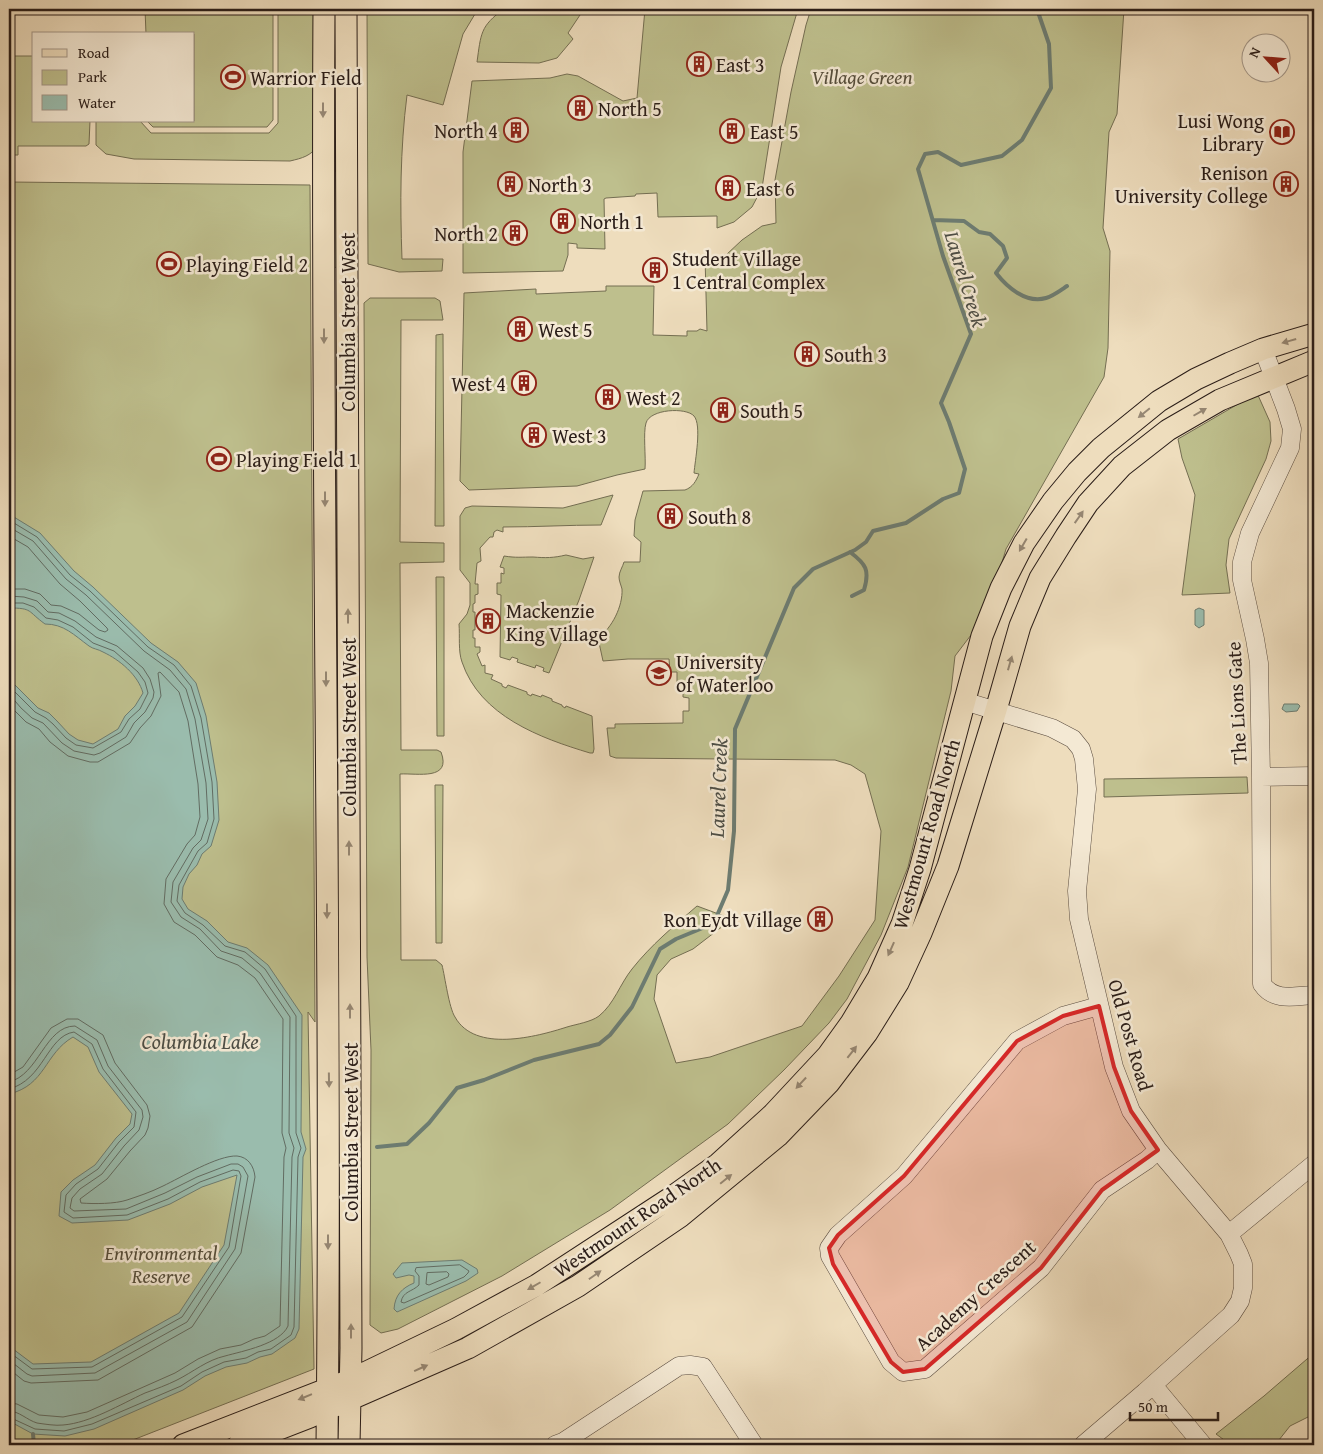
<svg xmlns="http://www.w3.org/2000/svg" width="1323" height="1454" font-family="'Gentium Book Plus',serif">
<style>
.green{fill:#bebf8d;stroke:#746e52}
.water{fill:#9abcad;stroke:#6d7c71}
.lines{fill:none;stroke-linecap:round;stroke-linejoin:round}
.shore{stroke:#626c62;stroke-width:1}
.stream{stroke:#6d7c71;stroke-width:4}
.minor-casing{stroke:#5b4d41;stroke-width:19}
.major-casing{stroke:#2a1d18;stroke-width:23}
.minor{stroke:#f4e9d4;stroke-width:18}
.major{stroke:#eeddbd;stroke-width:21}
.oneway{fill:#968773}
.marked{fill:#d62828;fill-opacity:0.2;stroke:#d62828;stroke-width:4;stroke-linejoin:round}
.labels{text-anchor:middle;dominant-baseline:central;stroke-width:5;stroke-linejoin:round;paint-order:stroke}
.poi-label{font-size:20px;fill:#2a1d18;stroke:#f4e9d4;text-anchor:start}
.park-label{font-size:20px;font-style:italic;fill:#564e3b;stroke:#f4e9d4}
.street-label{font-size:20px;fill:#2a1d18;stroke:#f4e9d4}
.water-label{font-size:21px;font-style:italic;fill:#4c4d45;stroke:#f4e9d4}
</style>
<rect width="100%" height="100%" fill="#eeddbd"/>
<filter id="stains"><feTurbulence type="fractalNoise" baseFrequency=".004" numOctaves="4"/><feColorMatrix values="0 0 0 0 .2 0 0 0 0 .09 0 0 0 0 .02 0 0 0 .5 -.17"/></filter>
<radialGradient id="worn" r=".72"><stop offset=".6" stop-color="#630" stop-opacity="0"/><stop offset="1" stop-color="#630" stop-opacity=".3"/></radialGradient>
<path class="green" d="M145,9H273V120L267,127H153L147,121H194V34H146Z
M278,9H317L318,146C310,156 303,158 290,161L134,159L106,154L96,145V121H140L151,133H269L278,123Z
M332,9H339L338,268L334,267Z
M367,9H478L463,34L443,105L407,95C400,150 400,204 402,259H443L442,271L399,272L368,264Z
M504,9H584L568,33L573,39L557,58L539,63L477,62C481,34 480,26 504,9Z
M645,9H798L781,67L762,188L752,207L734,222L717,228V216L658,217L657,193L636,194L635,196L606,198L604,199L605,249L577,248V244L568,243V255L563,271L463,273V152L472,81L550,78L567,74L578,76L623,101L637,98Z
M811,9H1124L1117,114L1109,132L1103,228L1110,251L1108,348L1104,377L1006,549L997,579L971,635L955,656L951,691L908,867L881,935L847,999L829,1023L784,1070L728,1124L610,1210L502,1276L398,1329L381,1333L370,1325L371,1050L367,957L364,303L370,298H435L440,301L443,320H401L400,542L444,543V562L400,563L401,750H437L441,752C452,781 417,773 400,774L401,960H436L442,965C445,977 449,1008 455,1017C475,1053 536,1037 567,1027C577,1024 591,1022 599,1016C614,1004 620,984 632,969C651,945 674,926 697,906L732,919L693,949L671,959L657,975L654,999L676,1063L710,1057L802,1026L839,976L875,920L881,831L865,774L851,765L835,760L616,758L610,756L607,728H615V724L683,723V711H689V698L683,697V685H677V672H670L669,659H628L603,661L598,638C612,628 623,606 622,589C621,585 619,581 619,577C619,572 623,566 624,562H640L641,542L634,536L635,520L643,491L685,490C693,487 696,481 699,474L694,473C695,461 702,425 694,416C686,407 650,409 646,423C643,433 646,457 645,469L617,475L577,486L469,490L460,481L464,293L536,289V294L606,291V286H654L653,335L687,336V331H697L700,329L707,331L705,257L726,255L742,240L762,226L776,223L775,180L791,92L806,25Z
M9,56H34V121H90L89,144L86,146H18V155H9Z
M9,182L310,185L315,1022L308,1012L314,1369L120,1445H9Z
M443,334L444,526H435L436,335Z
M1257,393L1270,422L1271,441L1266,459L1229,539L1226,565L1230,593L1182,595L1195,495L1182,458L1178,439Z
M613,495L601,525C568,525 536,527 503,527V532L497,530L494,532L493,537H490L480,548L481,561L477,563L475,584H478V594L475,595V603L473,604V612H475V630H473V638H475V647H480V652L477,654L482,666L485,665V673L493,675L491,679L502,684V686L506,688L508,685L527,692V694L531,696L532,694L541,697L542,695L552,699V701L562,705V706L565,708L566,706L592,716L594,749L593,753H590C540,738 480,716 462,662C458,651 460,636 459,624L467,614L470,605V583L460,570V516L465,508L472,506L563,508Z
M566,555L583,559L594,557L579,600L549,673L543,671L544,668L536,665L535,668L517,662L518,659L512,657L510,660L500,657L501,595L497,594V583H501V573L504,574V568L500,567L504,556C516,558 522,557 533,557C546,558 553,558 566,555Z
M436,577H444V736H437Z
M1247,777L1248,793L1104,797V779Z
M435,785H443L442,943H436Z
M1314,1353V1414L1290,1426L1275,1445H1231L1216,1434L1264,1396Z"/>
<path class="water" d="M9,514L40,533L74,571L93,587L151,643L178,662L196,683L206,716L217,782L219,820L211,846L202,854L197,865L189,874L183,887L182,899L188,909L207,921L228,942L247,948L268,965L302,1015L301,1132L306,1149L303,1157L299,1329L295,1338L272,1354L260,1357L247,1363L226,1367L205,1376L183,1390L94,1429L65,1436L33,1434L9,1421V1346L33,1364L91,1362L179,1313L224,1245L237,1175L202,1187L170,1204L128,1220L72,1223L59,1216L61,1192L73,1180L95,1165L116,1138L130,1124L132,1114L99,1072L88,1047L73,1037C44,1054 46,1085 9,1094V679L38,708L49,713L57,721L69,734L78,740L93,744L118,729L125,716L135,706L143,693C138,675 120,660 103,652C98,649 93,649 89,646C74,635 64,624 45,624C27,611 33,608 9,608Z
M1199,608L1204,610V625L1199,628L1195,625V610Z
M1284,704H1298L1300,706L1297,711L1286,712L1282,709Z
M462,1260L477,1269L478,1273L466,1281L397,1312L394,1309C395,1295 402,1288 414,1283V1276L409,1275L396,1278L393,1274L402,1263Z"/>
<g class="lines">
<path class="shore" d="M9,520L37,537L70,575L90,591L148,647L174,665L191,686L201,718L212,782L214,819L207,843L198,851L179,885L177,901L185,913L203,925L225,946L245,952L265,969L296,1016V1133L301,1148L298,1157L294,1327L291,1335L271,1349L258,1352L246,1358L224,1362L202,1372L181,1386L92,1424L64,1431L35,1429L9,1417
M9,527L33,541L66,579L86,595L144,651L170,670L186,689L195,719L206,783L208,819L201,840L193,848L173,882L171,902L181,917L200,929L221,951L242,958L260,973L290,1017L289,1133L294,1148L292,1157L288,1326C280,1344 243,1351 225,1356C207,1360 193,1372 177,1380C167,1385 156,1389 145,1393C121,1404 90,1423 63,1425C56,1426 44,1424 37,1423C27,1420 19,1411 9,1411
M9,536L28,547L60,584L80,601L107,628L108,630L105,632L99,630L79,614L61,606L51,605L40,594L25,589H9
M9,596L24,597L37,601L48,612L59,613L75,621L96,637L117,646L143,668L150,679L154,692L153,698L145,712L134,723L126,737L100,753L94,755L74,751L62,743L43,723L32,718L21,708L9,694
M9,603H23L34,607L46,618L58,620L73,627L93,643L114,651L138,672L145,682L148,693L140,709L129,719L121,732L93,748L76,745L66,738L53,724L46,718L35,712L9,686
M9,705L26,722L39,729L50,742L68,756L90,762H98L130,743L140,728L151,716L161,696L158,673L160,672L179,692L188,721L198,784L200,817L195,835L187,844L166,879L164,904L174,922L195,935L217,957L238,965L255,978L283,1019L282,1133L286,1148L284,1157L280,1326L265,1336L254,1339L241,1345L220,1349L198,1359L175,1373L87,1412L63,1417L39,1415L17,1404L9,1403
M9,1075L23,1067L51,1028L67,1019H78L103,1035L115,1063L147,1105L150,1116L148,1128L145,1135L130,1151L107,1179L80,1199L81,1203C94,1204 115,1204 127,1200C139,1196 151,1192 163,1186C180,1178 218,1155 237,1156C248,1157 254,1166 255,1177L241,1253L192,1327L98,1380L31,1383L24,1381L9,1369
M9,1082C39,1075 45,1026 75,1026L97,1040L108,1066L142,1110L143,1117L139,1130L124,1146L102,1174L80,1189L72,1198L70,1208L74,1211L126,1209L165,1193L197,1177L231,1164H238L243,1167L248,1176L235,1249L187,1322L95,1373L32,1376L27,1374L9,1360
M9,1089C44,1080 47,1036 74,1032L92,1044L103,1069L136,1112L134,1127L119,1142L98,1169L76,1184L66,1195L64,1212L73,1218L127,1215L168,1199L200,1182L233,1170L239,1171L241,1176L229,1247L182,1317L92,1367L32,1369L9,1352
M460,1265L469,1271L468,1273L464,1277L404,1303L401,1302C403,1291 412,1292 419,1285V1276L415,1271L416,1268Z
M447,1272L449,1274L448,1277L429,1285L426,1284L427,1273Z"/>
<path class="stream" d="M933,220L964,221L979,232L990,234L1003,246L1007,258L996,273C1007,287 1026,304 1046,298C1053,296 1061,290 1067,286
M850,552C866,564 870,570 864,590L852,596
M377,1147L407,1144L429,1123L457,1088L484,1080L534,1060L599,1044L610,1035L632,1007L660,949L676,939L705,927L716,918L728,890L734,831L735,729L794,588L813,569L855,550L866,542L873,531L906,523L943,499L959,493L965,469L949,422L941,403L971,334L943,256L918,169L925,154L938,152L961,165L1002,156L1022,140L1051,88L1049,44L1037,9
M33,1434L34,1445"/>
<defs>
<path id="minor" d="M1263,349L1286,409L1292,429L1290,448L1250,533L1242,562V580L1255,639L1259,663L1261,777L1262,984C1274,1002 1295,996 1314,995
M964,701L1052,728L1073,739L1081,749L1084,759L1087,789L1077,891L1079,919L1114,1067L1131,1111L1158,1150L1229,1234L1239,1254L1243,1264V1288L1240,1301L1231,1315L1145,1392L1083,1445
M1261,777L1314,776
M1099,1006L1063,1016L1017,1041L904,1176L838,1235L829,1248L830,1256L891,1362L903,1372L925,1369L1041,1268L1102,1190L1147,1160L1158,1150
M1229,1234L1314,1164
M1153,1385L1203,1445
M555,1445L563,1442L679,1366L690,1365L703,1367L754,1445"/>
<path id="major" d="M324,9C321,488 332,966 327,1445
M346,9L351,1348L349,1445
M183,1445L350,1380L456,1329L537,1285L669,1199L718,1164L773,1114L828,1055L851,1023L878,978L902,924L920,869L982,636L1001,588L1024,543L1053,501L1077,472L1101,448L1159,401L1196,379L1230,363L1263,349L1314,334
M238,1445L310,1417L468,1348L578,1286L681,1216L778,1136L829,1083L867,1033L898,983L921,933L948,866L996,710L1020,626L1040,578L1066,536L1088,503L1122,466L1168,430L1220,400L1314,361"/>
</defs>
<use href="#minor" class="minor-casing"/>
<use href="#major" class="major-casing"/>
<use href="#minor" class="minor"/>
<use href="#major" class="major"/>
</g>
<defs><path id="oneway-solid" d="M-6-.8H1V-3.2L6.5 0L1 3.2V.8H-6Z" transform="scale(1.25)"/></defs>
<g class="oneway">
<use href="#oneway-solid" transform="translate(323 110) rotate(90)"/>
<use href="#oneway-solid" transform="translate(324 336) rotate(90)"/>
<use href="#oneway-solid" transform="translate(1289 341) rotate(164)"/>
<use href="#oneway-solid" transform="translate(1200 412) rotate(-30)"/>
<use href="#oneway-solid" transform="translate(1144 413) rotate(141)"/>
<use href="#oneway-solid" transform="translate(325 499) rotate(90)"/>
<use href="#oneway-solid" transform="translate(1079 517) rotate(-55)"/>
<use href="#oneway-solid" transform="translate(1023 545) rotate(120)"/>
<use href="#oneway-solid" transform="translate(348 616) rotate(-90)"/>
<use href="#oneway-solid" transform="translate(1010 663) rotate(-74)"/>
<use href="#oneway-solid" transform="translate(326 679) rotate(90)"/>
<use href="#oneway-solid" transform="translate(349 848) rotate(-90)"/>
<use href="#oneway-solid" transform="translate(327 911) rotate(90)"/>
<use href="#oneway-solid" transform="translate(891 949) rotate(114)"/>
<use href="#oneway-solid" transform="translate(350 1011) rotate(-90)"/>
<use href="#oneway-solid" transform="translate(852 1052) rotate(-52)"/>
<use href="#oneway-solid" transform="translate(329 1080) rotate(89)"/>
<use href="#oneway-solid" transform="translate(801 1083) rotate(133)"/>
<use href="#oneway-solid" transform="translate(726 1179) rotate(-39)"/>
<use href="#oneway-solid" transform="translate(328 1242) rotate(90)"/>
<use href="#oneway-solid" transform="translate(595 1275) rotate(-35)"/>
<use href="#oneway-solid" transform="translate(534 1286) rotate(150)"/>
<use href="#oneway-solid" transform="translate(351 1331) rotate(-90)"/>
<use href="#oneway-solid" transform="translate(421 1368) rotate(-24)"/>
<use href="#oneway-solid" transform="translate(305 1397) rotate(158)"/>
</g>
<path class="marked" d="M1099,1006L1114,1067L1131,1111L1158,1150L1102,1190L1041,1268L925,1369L903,1372L891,1362L833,1264L829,1248L838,1235L904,1176L1017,1041L1063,1016Z"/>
<defs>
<symbol id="building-ring" viewBox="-11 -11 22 22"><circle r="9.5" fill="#f4e9d4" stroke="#8f2418" stroke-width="1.5"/><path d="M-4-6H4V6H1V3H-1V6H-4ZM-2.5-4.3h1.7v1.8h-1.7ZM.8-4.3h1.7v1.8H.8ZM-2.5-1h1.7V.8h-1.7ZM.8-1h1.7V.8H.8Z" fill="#8f2418"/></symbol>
<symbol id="stadium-ring" viewBox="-11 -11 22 22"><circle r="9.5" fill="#f4e9d4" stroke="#8f2418" stroke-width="1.5"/><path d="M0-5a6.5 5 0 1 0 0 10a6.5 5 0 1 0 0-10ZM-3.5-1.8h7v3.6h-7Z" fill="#8f2418"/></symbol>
<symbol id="library-ring" viewBox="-11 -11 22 22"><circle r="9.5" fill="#f4e9d4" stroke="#8f2418" stroke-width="1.5"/><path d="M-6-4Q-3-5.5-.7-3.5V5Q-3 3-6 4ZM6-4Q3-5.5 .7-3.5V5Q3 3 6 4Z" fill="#8f2418"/></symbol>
<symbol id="university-ring" viewBox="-11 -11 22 22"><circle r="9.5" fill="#f4e9d4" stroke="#8f2418" stroke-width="1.5"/><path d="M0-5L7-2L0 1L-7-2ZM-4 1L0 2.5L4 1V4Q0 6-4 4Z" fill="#8f2418"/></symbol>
</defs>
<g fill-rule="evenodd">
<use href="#building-ring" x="685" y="50" width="28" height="28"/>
<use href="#stadium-ring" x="219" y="63" width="28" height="28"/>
<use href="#building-ring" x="566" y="94" width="28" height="28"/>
<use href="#building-ring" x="502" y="116" width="28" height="28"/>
<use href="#building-ring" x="718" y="117" width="28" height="28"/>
<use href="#library-ring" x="1268" y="118" width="28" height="28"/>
<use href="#building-ring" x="496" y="170" width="28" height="28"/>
<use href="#building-ring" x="1272" y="170" width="28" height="28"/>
<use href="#building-ring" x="714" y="174" width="28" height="28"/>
<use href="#building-ring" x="549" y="207" width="28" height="28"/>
<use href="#building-ring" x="501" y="219" width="28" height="28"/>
<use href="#stadium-ring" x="155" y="250" width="28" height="28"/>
<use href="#building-ring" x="641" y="256" width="28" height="28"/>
<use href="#building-ring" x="506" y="315" width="28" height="28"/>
<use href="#building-ring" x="793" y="340" width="28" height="28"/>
<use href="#building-ring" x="510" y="369" width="28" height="28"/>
<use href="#building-ring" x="594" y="383" width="28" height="28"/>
<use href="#building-ring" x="709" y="396" width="28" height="28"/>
<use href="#building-ring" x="520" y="421" width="28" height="28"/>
<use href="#stadium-ring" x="205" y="445" width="28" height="28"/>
<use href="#building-ring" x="656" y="502" width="28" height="28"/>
<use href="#building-ring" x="474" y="607" width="28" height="28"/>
<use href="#university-ring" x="645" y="659" width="28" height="28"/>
<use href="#building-ring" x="806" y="905" width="28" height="28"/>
</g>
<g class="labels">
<g class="poi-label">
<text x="716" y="64">East 3</text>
<text x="250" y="77">Warrior Field</text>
<text x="598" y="108">North 5</text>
<text x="1264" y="120" text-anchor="end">Lusi Wong<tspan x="1264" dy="23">Library</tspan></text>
<text x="498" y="130" text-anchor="end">North 4</text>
<text x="750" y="131">East 5</text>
<text x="1268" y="172" text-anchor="end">Renison<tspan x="1268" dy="23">University College</tspan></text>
<text x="528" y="184">North 3</text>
<text x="746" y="188">East 6</text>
<text x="580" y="221">North 1</text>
<text x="498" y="233" text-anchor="end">North 2</text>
<text x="672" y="258">Student Village<tspan x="672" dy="23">1 Central Complex</tspan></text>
<text x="186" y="264">Playing Field 2</text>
<text x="538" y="329">West 5</text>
<text x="824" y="354">South 3</text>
<text x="506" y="383" text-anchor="end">West 4</text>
<text x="626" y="397">West 2</text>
<text x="740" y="410">South 5</text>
<text x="552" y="435">West 3</text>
<text x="236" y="459">Playing Field 1</text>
<text x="688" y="516">South 8</text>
<text x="506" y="610">Mackenzie<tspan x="506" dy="23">King Village</tspan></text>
<text x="676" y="661">University<tspan x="676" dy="23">of Waterloo</tspan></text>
<text x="802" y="919" text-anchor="end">Ron Eydt Village</text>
</g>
<g class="park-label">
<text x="862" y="76">Village Green</text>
<text x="161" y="1252">Environmental<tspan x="161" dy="23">Reserve</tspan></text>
</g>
<g class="street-label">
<text transform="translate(347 322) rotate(-90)">Columbia Street West</text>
<text transform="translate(1236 703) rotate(-93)">The Lions Gate</text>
<text transform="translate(348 727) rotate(-90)">Columbia Street West</text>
<text transform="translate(926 834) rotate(-74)">Westmount Road North</text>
<text transform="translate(1131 1035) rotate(74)">Old Post Road</text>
<text transform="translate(350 1132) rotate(-90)">Columbia Street West</text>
<text transform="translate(637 1217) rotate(-34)">Westmount Road North</text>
<text transform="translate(975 1295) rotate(-42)">Academy Crescent</text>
</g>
<g class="water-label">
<text transform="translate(966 279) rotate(73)">Laurel Creek</text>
<text transform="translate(718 788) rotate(-88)">Laurel Creek</text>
<text x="200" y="1041">Columbia Lake</text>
</g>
</g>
<rect width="1323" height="1454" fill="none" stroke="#eeddbd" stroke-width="30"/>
<rect x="10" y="10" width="1303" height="1434" fill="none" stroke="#2a1d18" stroke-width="2.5"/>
<rect x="15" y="15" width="1293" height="1424" fill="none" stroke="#2a1d18"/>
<rect x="32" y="32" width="162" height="90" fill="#f4e9d4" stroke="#a39789"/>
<rect x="42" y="49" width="25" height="8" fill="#eeddbd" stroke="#a39789"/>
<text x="78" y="58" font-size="15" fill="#2a1d18">Road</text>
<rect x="42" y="70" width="25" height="15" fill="#bebf8d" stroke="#a39789"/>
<text x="78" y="82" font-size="15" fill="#2a1d18">Park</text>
<rect x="42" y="95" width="25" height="15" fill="#9abcad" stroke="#a39789"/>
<text x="78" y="108" font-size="15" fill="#2a1d18">Water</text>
<g transform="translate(1266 58) rotate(296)"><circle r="24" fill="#f4e9d4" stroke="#a39789"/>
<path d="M0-4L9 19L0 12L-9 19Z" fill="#8f2418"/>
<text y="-8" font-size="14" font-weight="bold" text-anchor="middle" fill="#2a1d18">N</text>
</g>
<path d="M1130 1412v8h88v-8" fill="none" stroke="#2a1d18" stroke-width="2.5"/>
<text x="1138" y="1412" font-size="15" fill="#2a1d18" stroke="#f4e9d4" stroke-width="4" paint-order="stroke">50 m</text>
<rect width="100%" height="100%" filter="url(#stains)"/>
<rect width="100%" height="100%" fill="url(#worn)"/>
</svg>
